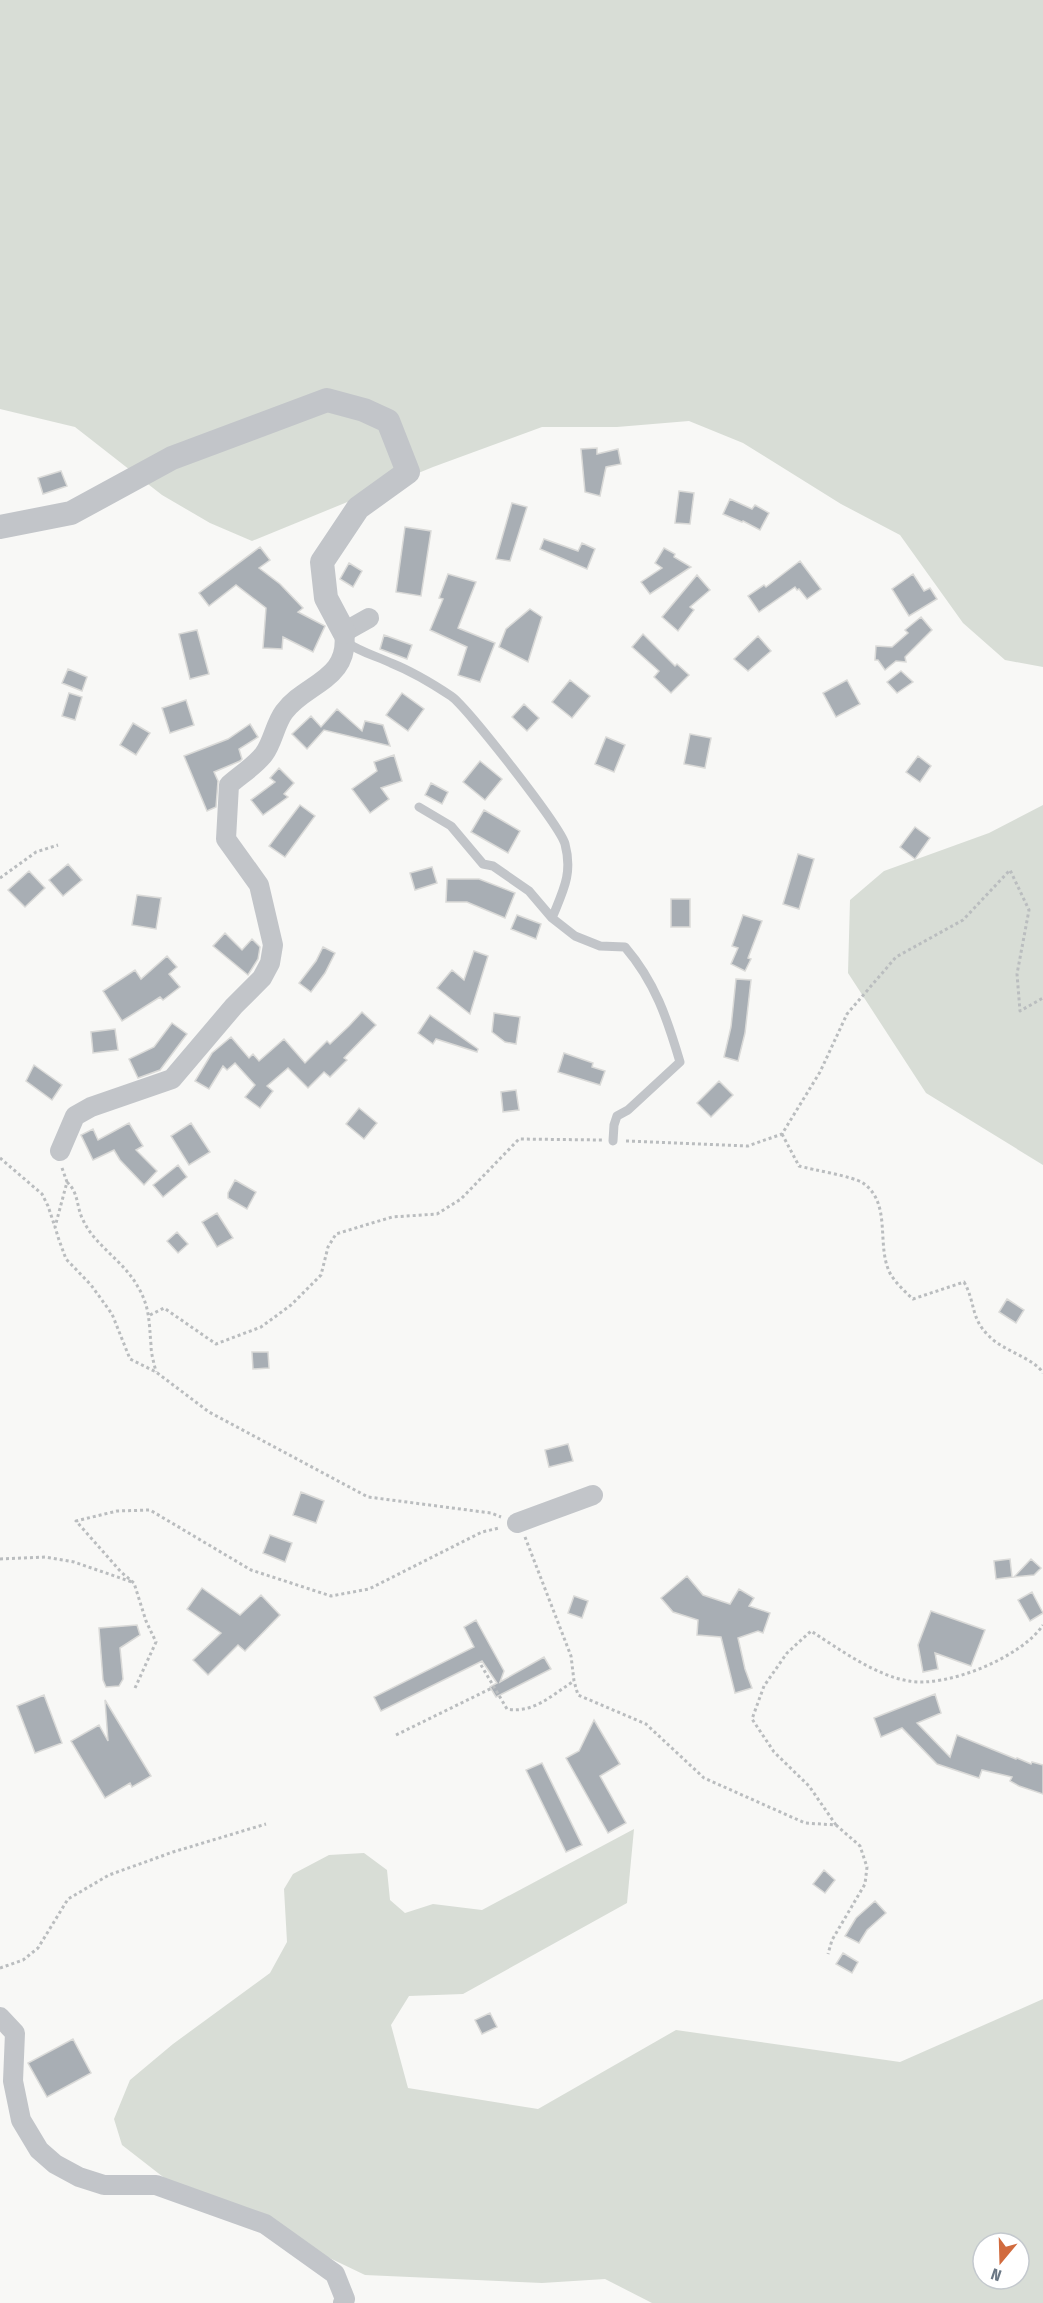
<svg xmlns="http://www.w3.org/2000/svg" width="1043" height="2303" font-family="'Fira Sans Condensed',sans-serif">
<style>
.green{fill:#d8ddd6;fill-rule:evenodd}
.building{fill:#a8aeb4;stroke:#dadad8;stroke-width:1.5}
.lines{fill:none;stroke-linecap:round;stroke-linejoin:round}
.path{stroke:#babdbf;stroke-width:3;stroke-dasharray:3 3;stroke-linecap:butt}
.service{stroke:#c2c5c9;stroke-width:9}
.minor{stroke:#c2c5c9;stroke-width:20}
.tertiary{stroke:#c2c5c9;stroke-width:24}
</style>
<rect width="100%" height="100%" fill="#f8f8f6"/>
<path class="green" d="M0,0H1043V667L1005,660L963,623L900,535L841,504L743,443L689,421L617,427H542L433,467L252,541L210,523L162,495L75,427L0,409Z
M1043,805V1165L926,1093L848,973L850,900L884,871L989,833Z
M634,1829L627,1903L463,1994L409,1996L391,2025L408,2088L538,2109L676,2030L900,2062L1043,1999V2303H652L605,2279L542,2283L365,2275L167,2180L122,2145L114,2119L130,2080L173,2044L270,1973L287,1942L284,1889L293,1874L329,1855L364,1853L387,1870L390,1900L405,1913L433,1904L482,1910ZM983,2243H1019V2279H983Z"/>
<path class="building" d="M597,448V454L618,449L621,464L606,467L600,496L585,492L581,449Z
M61,471L67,486L43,494L38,478Z
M679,491L694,493L690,524L675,523Z
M730,499L752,509L755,505L769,513L760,530L743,521L742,522L723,514Z
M512,503L527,507L510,561L496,559Z
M405,527L431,531L421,596L396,592Z
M544,539L578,551L582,543L595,549L587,569L540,549Z
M260,547L270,560L259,568L280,584L303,608L298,612L325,626L313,652L283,637L282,649L263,648L266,608L236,585L209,606L199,593Z
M664,548L675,554L674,557L691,567L650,594L641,582L662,568L655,563Z
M800,561L821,589L807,599L799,589L797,590L795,587L759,612L748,596L764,585L766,587Z
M349,563L362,571L353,587L340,579Z
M448,574L476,582L458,628L495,643L480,682L458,675L467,647L430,630L443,599L439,598Z
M913,574L924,591L930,588L937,599L909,616L892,589Z
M697,575L710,590L690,607L694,610L678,631L662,617Z
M530,609L542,617L528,662L499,647L506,629Z
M921,617L932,630L905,657L906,662L896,661L885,670L878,660H875L876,646L892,647L908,633L905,630Z
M197,630L209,674L190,679L179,634Z
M643,634L675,666L677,664L689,675L671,693L654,677L659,671L632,647Z
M384,635L412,645L407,659L380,649Z
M758,636L771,651L748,671L734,659Z
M68,669L87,677L82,691L62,683Z
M901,671L913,682L897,693L887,682Z
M570,680L590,696L572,718L552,702Z
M847,680L860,704L836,717L823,693Z
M69,693L82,697L75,720L62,716Z
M402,693L424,709L408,731L386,715Z
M186,700L194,725L170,733L162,708Z
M524,704L539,718L527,731L512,717Z
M337,709L362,731L365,721L383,725L390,746L324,730L307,749L292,734L311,716L321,727Z
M133,723L150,733L136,755L120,745Z
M250,724L258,737L239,749L242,759L240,761L214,772L218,781L216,807L207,811L184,756L228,739Z
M690,734L711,738L705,768L684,764Z
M606,737L625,745L614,772L595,764Z
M394,755L402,781L381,788L389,799L370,813L352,789L377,771L374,762Z
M918,756L931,766L920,782L906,772Z
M480,761L502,779L485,800L463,782Z
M279,768L294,783L284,794L288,797L263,815L251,800L275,782L270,778Z
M431,783L448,792L442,804L425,795Z
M300,805L315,816L285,857L269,846Z
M484,810L520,831L508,853L471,832Z
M915,827L930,838L915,859L900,847Z
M798,854L814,859L799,909L783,904Z
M68,864L82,880L63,896L49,880Z
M432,867L437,883L415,890L410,873Z
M29,871L45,888L25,907L8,890Z
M447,879H479L515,893L505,918L467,902H446Z
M137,895L161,898L156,929L132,925Z
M671,899H690V927H671Z
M517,915L541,924L536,939L511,929Z
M743,915L762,921L748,958L751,959L745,971L731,964L738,948L732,946Z
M225,933L242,950L252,939L260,947L258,959L248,975L213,946Z
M323,947L335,953L325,973L311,992L299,983L316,961Z
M474,951L488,956L470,1014L437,988L452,970L464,980Z
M167,956L177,967L169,974L180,987L163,1000L160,997L122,1021L103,991L135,970L141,979Z
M736,979L751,980L745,1033L738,1061L724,1057L731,1027Z
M362,1012L376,1025L344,1058L347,1060L330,1077L324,1072L308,1088L288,1068L267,1086L273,1091L260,1108L245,1097L255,1085L235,1063L227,1070L223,1066L209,1089L195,1081L212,1053L231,1037L249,1058L253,1054L259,1061L284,1039L305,1063L327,1041L330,1044L349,1026Z
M494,1013L520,1017L516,1044L505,1042L492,1032Z
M430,1015L478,1049L477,1052L436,1039L433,1044L418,1033Z
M172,1023L187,1034L160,1070L138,1078L129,1059L154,1047Z
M115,1029L118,1050L93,1053L91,1032Z
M564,1053L593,1063L592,1067L605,1071L600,1085L558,1072Z
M34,1065L62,1085L52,1100L26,1081Z
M719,1081L733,1095L711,1117L697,1103Z
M516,1090L519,1110L503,1112L501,1092Z
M359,1108L377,1123L364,1139L346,1124Z
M129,1123L143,1146L136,1150L157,1171L144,1185L120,1160L114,1150L93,1160L81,1135L93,1129L98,1140Z
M191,1123L210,1152L189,1165L171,1136Z
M178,1165L187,1177L163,1197L153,1185Z
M235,1180L256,1192L247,1209L228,1198V1193Z
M217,1213L233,1238L217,1247L202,1222Z
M177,1232L188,1244L178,1253L167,1241Z
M1007,1299L1024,1310L1016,1323L999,1312Z
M252,1352H268L269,1368L253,1369Z
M568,1444L573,1461L549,1467L545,1450Z
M301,1492L324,1501L316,1523L293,1515Z
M270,1535L292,1543L285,1562L263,1553Z
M1010,1559L1012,1577L996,1579L994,1561Z
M1031,1559L1041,1568L1034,1575L1014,1577Z
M687,1576L703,1595L730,1604L739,1589L754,1598L749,1606L770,1613L763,1633L758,1631L738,1638L745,1669L752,1688L735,1693L721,1637L697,1635L698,1620L673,1612L661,1598Z
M202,1588L240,1615L261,1595L280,1615L245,1651L238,1645L208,1675L193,1660L221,1633L187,1609Z
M1032,1592L1043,1613L1030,1621L1018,1600Z
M574,1596L588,1601L582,1618L568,1613Z
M931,1611L985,1630L971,1666L935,1653L938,1669L923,1672L918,1645Z
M476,1620L504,1671L500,1682L544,1657L551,1669L496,1697L490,1687L497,1683L482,1661L381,1711L374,1697L474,1647L464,1627Z
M137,1625L140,1635L120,1648L123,1679L119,1686L106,1687L103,1680L99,1628Z
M935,1694L941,1713L917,1723L950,1757L957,1735L1016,1759L1017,1758L1031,1764L1032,1762L1043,1765V1794L1019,1786L1010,1781L1012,1777L982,1770L979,1778L937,1764L902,1728L881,1737L874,1718Z
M44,1695L62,1743L35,1753L17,1706Z
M105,1700L151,1776L132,1787L130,1783L105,1798L71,1741L99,1725L108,1741Z
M594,1720L620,1764L600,1776L626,1823L608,1833L566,1758L579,1751Z
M542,1763L582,1845L566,1852L526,1770Z
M824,1870L835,1880L825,1893L813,1884Z
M875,1901L886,1913L867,1930L859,1943L845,1936L856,1918Z
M843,1953L858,1962L852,1973L836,1964Z
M490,2013L497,2027L482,2034L475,2020Z
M73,2039L91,2073L47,2097L28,2063Z"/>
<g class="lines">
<path class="path" d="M0,878L36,852L58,845
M782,1134L799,1166C813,1170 852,1176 863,1183C893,1204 875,1247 891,1275C897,1284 905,1292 913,1299L964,1282C976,1303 970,1318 989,1336C1003,1351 1034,1358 1043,1373
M626,1141L748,1146L782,1134L820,1072L847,1014L896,957L963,920L1010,870L1029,910L1017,974L1020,1011L1043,998
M0,1158L42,1194L48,1206L55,1227
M62,1168L67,1182L55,1227L59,1240L66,1259L91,1285L112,1314L130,1359L156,1372L209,1412L368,1497L491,1513L501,1517
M67,1182C79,1193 76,1206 83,1220C95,1246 124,1261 138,1287C150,1307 149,1323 151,1345C151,1354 154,1363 156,1372
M150,1315L164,1308L216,1344L261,1327L291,1305L321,1275L328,1247L336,1234L392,1217L437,1214L461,1199L519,1139L602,1140
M525,1537L571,1656L574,1681L578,1695L646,1724L704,1778L805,1823L836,1825L860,1846L867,1867L865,1884L832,1940L828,1954
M0,1559L45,1557L74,1562L132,1582
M481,1665L507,1709C533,1714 552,1695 574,1681
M135,1688L156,1642L146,1621L134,1583L121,1572L76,1521L117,1511L150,1510L251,1570L331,1596L369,1589L482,1532L499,1528
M396,1735L494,1687
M836,1825L809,1786L774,1752L752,1719L764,1686L787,1653L811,1631C839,1649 876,1676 909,1681C947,1688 1022,1657 1043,1625
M0,1968L23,1960L38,1948L68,1899L109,1875L173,1852L266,1824"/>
<path class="service" d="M346,642C360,652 376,656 391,663C411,671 433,684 451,696C467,707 560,826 565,844C573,874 563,891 552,918
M419,807L451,826L483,864L493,866L529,891L552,918L575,936L600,946L625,947C655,982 667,1018 680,1062L628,1110L617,1116L614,1125L613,1141"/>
<path class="minor" d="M60,1151L75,1116L91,1107L172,1079L234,1006L262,978L270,963L273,945L259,885L226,839L229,785C240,775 255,766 264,754C273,742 275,724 284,712C305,683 351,680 344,632L369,618
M517,1523L593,1495
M0,2017L15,2033L13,2081L21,2120L39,2150L55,2164L79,2177L104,2185H156L265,2224L335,2274L345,2299L343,2303"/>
<path class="tertiary" d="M0,527L71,513L172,458L327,400L364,410L388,421L408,472L358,508L322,562L326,598L344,632"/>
</g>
<g transform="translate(1001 2261) rotate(199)"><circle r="28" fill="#ffffff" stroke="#c4c9ce" stroke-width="1.5"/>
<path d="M0-4.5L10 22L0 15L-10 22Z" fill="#d16b3e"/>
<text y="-9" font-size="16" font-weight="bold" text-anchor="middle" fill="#6b7784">N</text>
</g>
</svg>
